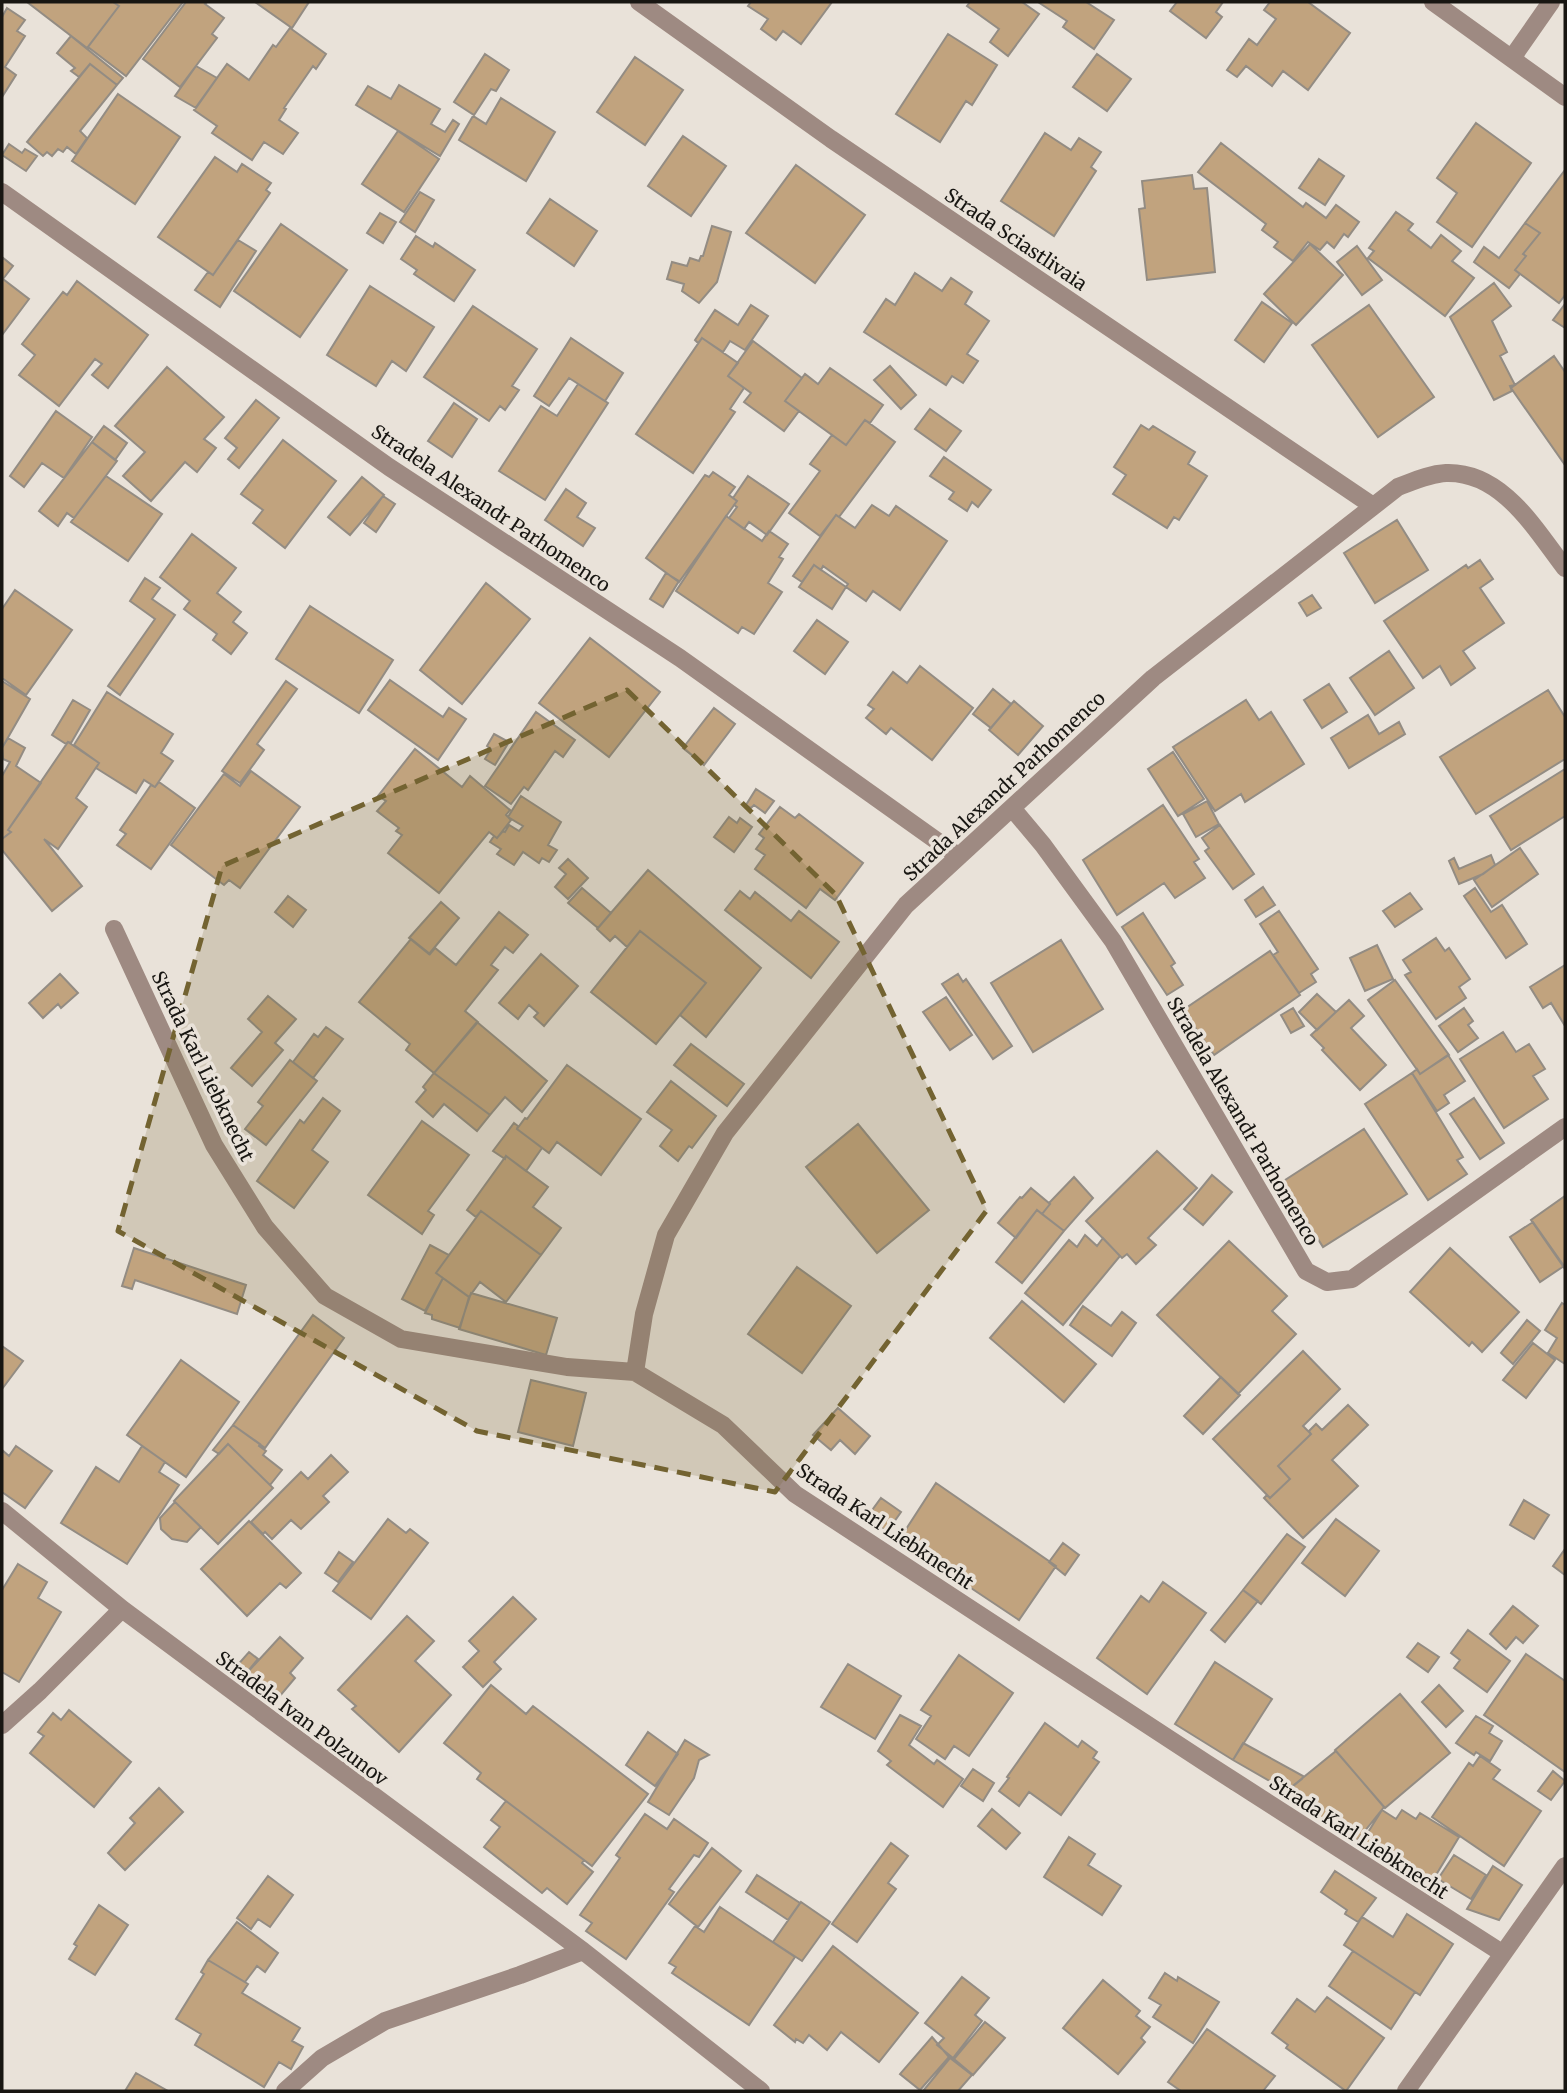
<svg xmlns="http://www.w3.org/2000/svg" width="1567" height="2093" font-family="Merriweather,serif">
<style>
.building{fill:#c1a37e;stroke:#938c83;stroke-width:2}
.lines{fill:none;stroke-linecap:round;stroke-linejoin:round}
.street{stroke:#9e8a82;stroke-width:18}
.marked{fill:#736331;fill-opacity:0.2;stroke:#736331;stroke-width:5;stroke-dasharray:14 9;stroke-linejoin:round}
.labels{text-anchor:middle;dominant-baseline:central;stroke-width:7;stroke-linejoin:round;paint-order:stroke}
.street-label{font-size:19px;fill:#181612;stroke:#e9e2d9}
</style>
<rect width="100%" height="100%" fill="#e9e2d9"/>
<path class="building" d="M27,2H113L119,6L87,48Z
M113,2H183L126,76L88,47L119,6Z
M186,2H207L205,4L224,18L212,34L217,38L180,87L143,59Z
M255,2H309L292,28Z
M751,2H832L801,44L783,31L776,40L761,29L768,19L748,6Z
M970,2H1022L1039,14L1008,56L990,42L999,29L967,6Z
M1038,2H1086L1114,20L1094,49L1063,27L1067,21Z
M1177,2H1223L1216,12L1222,17L1206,38L1170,11Z
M1270,2H1308L1350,33L1308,90L1283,71L1272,86L1246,66L1237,77L1227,70L1249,39L1257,45L1276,19L1264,10Z
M7,8L25,20L17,31L25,36L5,67L16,75L2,97V17Z
M290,28L326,54L316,69L313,66L284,108L286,109L279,120L298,133L283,154L264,142L252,160L212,133L217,126L194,110L227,64L249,80L273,45L276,47Z
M948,34L997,65L972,105L966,101L940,142L896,114Z
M71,36L123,78L117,85L90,64L79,77L71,71L75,68L57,53Z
M485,54L509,70L496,91L491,89L474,115L454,102Z
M1097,54L1131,79L1107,111L1073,87Z
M635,57L683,90L645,145L597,112Z
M90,64L117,85L80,131L87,138L76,154L67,147L63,152L58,149L52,156L47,152L43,156L27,142Z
M196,66L217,78L196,108L175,96Z
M399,85L440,109L431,124L445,132L453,120L459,124L440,156L356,105L368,86L391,99Z
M118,94L180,137L135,204L72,161Z
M501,98L555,132L526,181L459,140L473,116L486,124Z
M1476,123L1531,163L1472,247L1437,222L1457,193L1437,178Z
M398,131L439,159L404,212L362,184Z
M1045,133L1071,150L1079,138L1101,152L1091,167L1096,171L1054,236L1001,201Z
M683,136L726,166L691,216L648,186Z
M1221,143L1303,207L1306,203L1326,218L1336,205L1359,222L1348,237L1344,234L1334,248L1327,242L1320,250L1308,242L1293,261L1274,247L1278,242L1262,230L1266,224L1198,172Z
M9,144L22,153L25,149L37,156L26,171L2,155Z
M215,157L237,172L242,164L271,183L266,190L270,193L213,275L158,237Z
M1319,159L1344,176L1325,205L1299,188Z
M796,165L865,215L815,283L746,233Z
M1565,170V295L1559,303L1515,270L1526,256L1523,254L1540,233L1525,223Z
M1192,175L1194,189L1207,188L1215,272L1147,280L1139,209L1145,208L1142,181Z
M420,192L434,200L415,232L400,222Z
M550,199L597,231L574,266L527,233Z
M1396,212L1413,224L1408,230L1431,248L1441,235L1461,251L1452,261L1474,278L1445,316L1368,258L1374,251L1369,248Z
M380,213L396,222L383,243L367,233Z
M1525,223L1540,233L1523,254L1526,256L1515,270L1520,274L1509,288L1474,262L1484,247L1499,258Z
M281,224L347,270L300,337L234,291Z
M712,226L731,232L717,282L699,303L682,291L684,284L667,279L672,262L687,266L690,258L699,261L701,256H703Z
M416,236L433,247L435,243L475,270L454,301L414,274L417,270L401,259Z
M238,240L256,251L220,307L195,290L208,272L213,275Z
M1310,244L1343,275L1296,325L1264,294Z
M1357,246L1382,280L1362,295L1337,262Z
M2,257L13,266L3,279L29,299L2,335Z
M915,273L942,291L951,278L972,292L965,304L989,321L967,354L978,361L963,383L952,376L946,385L864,332L886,299L895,305Z
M77,281L148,335L108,388L92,375L102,364L95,359L59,406L19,375L35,355L22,344L63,292L67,295Z
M1494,283L1511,306L1492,321L1507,352L1500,356L1515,385L1510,386L1512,391L1494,400L1450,317Z
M370,286L434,327L406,371L392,361L376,386L327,355Z
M1262,302L1292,323L1264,362L1235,340Z
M1565,304V328L1553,320Z
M751,305L768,316L745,350L730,341L723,352L702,338L698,343L695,340L715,310L738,325Z
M1369,305L1434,397L1378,437L1312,345Z
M473,306L537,349L512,386L519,390L505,410L500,406L489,421L424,377Z
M571,338L623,373L605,401L569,378L549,406L534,396Z
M702,338L738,363L728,376L744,388L730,409L735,412L693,473L636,434Z
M753,341L802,378L785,401L799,411L784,431L744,402L751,393L728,376Z
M1554,356L1565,372V465L1511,388Z
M890,366L916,395L901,409L874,380Z
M167,367L224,417L204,439L216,448L197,472L185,462L151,501L123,476L145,452L115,426Z
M830,368L883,405L870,423L865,420L846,445L785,401L805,374L818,384Z
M578,384L608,403L545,500L499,471L541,406L557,416Z
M256,400L279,418L239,468L228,459L237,448L225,438Z
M454,403L477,419L452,457L428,441Z
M930,409L961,431L946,451L915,429Z
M56,411L92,437L64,478L42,463L24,487L10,476Z
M865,420L895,442L839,517L836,515L820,536L789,513L820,471L810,464L832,435L846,445Z
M1141,425L1149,430L1153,426L1195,452L1188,464L1207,476L1179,520L1174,517L1167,528L1113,494L1126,475L1114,467Z
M104,426L127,443L115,460L92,442Z
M283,440L336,481L285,548L253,523L263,510L241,494Z
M92,442L117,461L74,518L67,513L58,526L39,511Z
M944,457L991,490L978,507L972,502L967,511L949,499L954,492L930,476Z
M713,472L735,487L729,495L737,501L679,582L646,558L705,475L709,477Z
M106,476L162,514L128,561L71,522Z
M748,476L789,504L767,535L749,522L744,529L729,518L737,507L734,505L737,501L733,498Z
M362,477L384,495L350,535L328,517Z
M566,489L586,503L577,517L595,528L583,546L545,520Z
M383,496L395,504L376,532L364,523Z
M872,505L889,516L896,506L947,541L900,610L873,591L866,601L846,587L848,584L823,566L821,570L814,565L802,582L793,576L836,515L855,528Z
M726,516L762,541L769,531L788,544L779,557L783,559L768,583L782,592L754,634L742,627L738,633L676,591Z
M1397,520L1428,570L1375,603L1344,553Z
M192,534L236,568L217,593L241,612L233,622L247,633L231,654L213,640L217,634L184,609L190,601L160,577Z
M1480,560L1493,579L1480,588L1504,623L1463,651L1475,668L1451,685L1440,666L1423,678L1384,621L1466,565L1468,568Z
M814,565L846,587L832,609L799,587Z
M666,573L679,581L663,607L650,599Z
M145,578L160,588L152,599L175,615L120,695L108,686L155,619L130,601Z
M486,583L530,619L462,704L420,670Z
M15,590L72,630L26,695L2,678V609Z
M1312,595L1321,608L1307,616L1299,603Z
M310,606L393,660L359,713L276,659Z
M817,620L848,642L825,674L794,651Z
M590,638L660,692L609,757L539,703Z
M1389,651L1414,688L1375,715L1350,678Z
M920,666L973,708L932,760L891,728L886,734L866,718L874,709L868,705L893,672L907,683Z
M390,680L443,717L449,708L466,719L438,760L368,710Z
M2,681L30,699L2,748Z
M286,681L297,689L257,744L264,750L240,783L222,771Z
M1329,684L1347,712L1322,728L1304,700Z
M993,689L1011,704L991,728L973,714Z
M1548,690L1565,717V759L1476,814L1440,757Z
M107,692L173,734L161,753L173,761L155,787L144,780L136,793L96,768L99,763L74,745Z
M73,700L90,710L71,743L68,742L66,744L52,735Z
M1246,700L1259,720L1271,712L1304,764L1245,802L1241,794L1215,811L1173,747Z
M1014,701L1043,726L1018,755L989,730Z
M714,708L735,724L704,765L683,748Z
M536,712L575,740L563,757L555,751L528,790L524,787L511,804L485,786Z
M1368,715L1379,734L1399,722L1405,734L1349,768L1331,738Z
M494,734L509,742L495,765L485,759L491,749L487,746Z
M8,738L25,748L16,766L41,783L8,830L11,832L2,839V776L10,762L3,759L2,748Z
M68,742L99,763L76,798L87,807L58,849L44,839L82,886L52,911L2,850V839L11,832L8,830Z
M415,749L462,787L470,776L510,810L506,815L511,820L497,838L489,832L439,893L388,853L402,835L396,831L399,828L377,811L386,801L378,796Z
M1173,752L1204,799L1178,816L1148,769Z
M1565,769V816L1511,850L1490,816Z
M251,771L300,807L240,888L229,880L224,885L171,845L224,774L240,786Z
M159,782L195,808L151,869L117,845L126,834L120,830L151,785L155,787Z
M756,789L774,801L765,813L754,805L751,808L746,805Z
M521,796L561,822L548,845L557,850L549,862L542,858L539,863L523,852L514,865L497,854L501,849L490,842L494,836L497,838L503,831L505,832L509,825L519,831L523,826L508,817Z
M1207,801L1219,824L1196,837L1183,814Z
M1163,805L1199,859L1194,862L1205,878L1175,898L1164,883L1117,915L1083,860Z
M780,807L795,818L799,814L863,863L835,900L820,889L806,908L755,869L765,855L756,849L764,838L759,834Z
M729,817L737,823L740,818L752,827L734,852L714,837Z
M1220,825L1254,874L1233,889L1205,851L1209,848L1202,838Z
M1520,848L1538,874L1492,907L1474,880Z
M1491,855L1495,865L1483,874L1459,884L1449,861L1454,858L1459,869Z
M568,859L588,878L568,899L555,887L566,874L559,868Z
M648,870L761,968L706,1037L680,1015L706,983L640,931L627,947L615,936L610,941L597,929Z
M1263,887L1275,905L1256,917L1245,900Z
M582,888L611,913L598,928L568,903Z
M1475,888L1491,912L1502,905L1527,944L1506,958L1464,896Z
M740,891L750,899L755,892L791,921L799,911L839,942L811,978L725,910Z
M1410,893L1422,909L1395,927L1383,911Z
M288,896L306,910L293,927L275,912Z
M441,902L459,918L429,954L409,938Z
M1279,911L1318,969L1311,974L1316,982L1299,993L1273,955L1278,952L1260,924Z
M499,912L528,935L513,953L505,947L491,965L498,970L465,1011L478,1022L434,1073L406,1050L410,1044L359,1002L411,939L430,954L435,948L456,965Z
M1143,913L1175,963L1171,966L1183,985L1167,995L1122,927Z
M640,931L706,983L656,1044L591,992Z
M1436,938L1445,951L1449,948L1470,979L1459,987L1466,998L1436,1019L1405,975L1411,972L1403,960Z
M1061,940L1103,1009L1033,1052L991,983Z
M1377,945L1393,979L1365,991L1350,958Z
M1270,951L1300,995L1214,1055L1183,1010Z
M541,954L578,986L544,1026L534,1017L538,1013L529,1005L518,1019L499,1003Z
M1565,965V1026L1551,1003L1543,1008L1530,987Z
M60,974L78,993L61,1008L58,1004L43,1018L29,1003Z
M958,974L963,982L966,979L1012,1046L993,1059L942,984Z
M1395,980L1449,1055L1420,1074L1368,1000Z
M1317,994L1336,1012L1317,1030L1299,1012Z
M268,996L296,1019L275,1043L283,1050L252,1086L231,1068L262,1032L248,1019Z
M946,997L972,1035L950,1050L923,1012Z
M1349,1000L1364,1016L1351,1028L1386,1065L1360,1090L1322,1050L1324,1048L1311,1035Z
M1293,1008L1304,1026L1291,1033L1281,1015Z
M1464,1008L1473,1021L1468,1025L1478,1038L1458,1052L1439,1026Z
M477,1022L547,1081L522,1112L505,1097L490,1115L434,1073Z
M326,1027L343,1039L313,1078L293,1062L314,1034L318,1037Z
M1503,1032L1516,1052L1529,1044L1545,1069L1533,1076L1548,1099L1504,1128L1460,1059Z
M691,1044L744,1084L727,1106L674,1065Z
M1448,1055L1465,1081L1444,1095L1449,1103L1437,1111L1412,1073L1417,1069L1420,1074Z
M290,1060L317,1081L266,1145L245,1129L263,1106L258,1102Z
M567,1065L641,1119L601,1175L557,1142L549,1153L517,1129L525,1118L527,1119Z
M434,1073L490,1115L477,1131L444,1104L433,1117L416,1102L426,1090L423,1087Z
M1412,1073L1463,1157L1457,1160L1467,1174L1428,1200L1365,1104Z
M671,1081L716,1116L692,1148L689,1146L678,1161L660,1146L672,1130L647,1112Z
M323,1098L340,1111L312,1150L328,1162L294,1208L257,1181L300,1120L304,1123Z
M1474,1098L1504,1143L1480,1159L1450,1114Z
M422,1121L469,1155L428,1211L434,1215L422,1234L368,1195Z
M514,1123L518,1126L517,1129L542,1148L526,1171L506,1156L505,1159L493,1151Z
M858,1124L929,1210L877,1253L806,1167Z
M1364,1129L1407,1194L1323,1247L1282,1182Z
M1157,1151L1197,1188L1148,1238L1156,1245L1136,1264L1127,1254L1122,1258L1086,1221Z
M506,1156L548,1187L533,1207L561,1228L541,1255L481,1211L476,1217L467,1210Z
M1212,1175L1232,1192L1203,1225L1184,1209Z
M1074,1177L1093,1198L1064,1231L1042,1214L1050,1204L1049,1203Z
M1031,1188L1050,1204L1042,1214L1037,1210L1016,1238L998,1223L1020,1197L1022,1198Z
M1565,1196V1269L1531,1220Z
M1037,1210L1064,1231L1022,1283L996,1262Z
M481,1211L541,1255L506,1302L480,1282L469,1297L436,1273Z
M1533,1222L1564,1266L1540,1282L1510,1237Z
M1085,1235L1097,1246L1103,1238L1120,1256L1063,1325L1025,1293L1069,1240L1077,1247Z
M1229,1241L1287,1296L1272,1311L1296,1334L1238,1394L1157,1315Z
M430,1245L449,1255L436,1273L443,1278L425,1311L402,1299Z
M134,1248L246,1285L237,1314L135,1280L132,1289L122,1286Z
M1450,1248L1519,1312L1482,1352L1472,1342L1469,1346L1410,1292Z
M797,1267L851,1306L802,1373L748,1334Z
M443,1278L469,1297L460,1328L432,1319V1315L425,1313Z
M471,1293L557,1318L546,1355L459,1329Z
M1022,1301L1096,1364L1064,1402L990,1338Z
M1562,1303L1565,1305V1364L1548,1353L1557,1338L1545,1330Z
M1083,1306L1111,1326L1122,1312L1136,1323L1112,1356L1070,1325Z
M313,1315L344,1338L265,1448L233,1425Z
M1527,1320L1540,1331L1513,1364L1501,1353Z
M1533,1343L1555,1360L1526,1398L1503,1380Z
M2,1346L23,1361L2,1389Z
M1303,1351L1340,1389L1303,1426L1311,1434L1278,1466L1290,1479L1270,1498L1213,1439Z
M181,1360L239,1402L186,1477L127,1435Z
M1221,1377L1240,1395L1203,1434L1184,1416Z
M531,1380L586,1393L573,1446L518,1432Z
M1348,1405L1368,1425L1332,1460L1358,1486L1303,1538L1264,1498L1267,1495L1270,1498L1290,1479L1278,1466L1311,1434L1309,1431L1316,1424L1322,1430Z
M838,1408L870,1436L855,1454L840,1440L831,1450L813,1435Z
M233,1425L260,1444L259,1446L266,1451L263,1455L282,1470L270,1485L228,1444L219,1454L213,1450Z
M228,1444L273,1488L218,1544L174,1501Z
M16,1446L52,1471L25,1508L2,1492V1450L9,1456Z
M142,1446L165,1462L159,1472L179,1485L127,1564L61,1523L96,1467L119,1482Z
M331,1455L348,1472L323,1496L329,1502L301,1529L291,1520L272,1539L265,1532L263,1534L251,1522L301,1472L308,1479Z
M936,1483L1056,1566L1019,1620L899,1540Z
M881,1498L901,1512L887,1532L867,1517Z
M1524,1500L1549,1515L1534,1539L1510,1525Z
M175,1502L201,1527L187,1542L172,1539L161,1529L160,1518Z
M388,1519L406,1533L410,1529L428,1543L371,1619L333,1591Z
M1336,1519L1379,1551L1345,1596L1302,1563Z
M249,1521L301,1573L286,1588L280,1583L247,1616L201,1569Z
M1287,1534L1305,1547L1261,1604L1243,1590Z
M1063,1543L1079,1555L1065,1575L1049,1562Z
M1565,1549V1575L1553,1566Z
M339,1552L353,1562L338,1582L325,1573Z
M18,1564L47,1582L38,1598L61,1612L19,1682L2,1672V1590Z
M1163,1582L1206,1613L1147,1694L1097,1658L1141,1596L1149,1602Z
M1243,1590L1258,1601L1225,1642L1211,1630Z
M513,1597L536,1619L494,1662L501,1669L483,1687L463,1667L479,1651L469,1641Z
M1513,1606L1538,1626L1523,1643L1516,1637L1506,1649L1490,1634Z
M407,1616L434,1641L415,1661L451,1695L399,1752L352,1709L356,1706L338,1690Z
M1468,1630L1510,1661L1487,1692L1454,1668L1460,1660L1451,1653Z
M280,1637L303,1658L290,1673L295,1678L274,1703L244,1676Z
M1418,1643L1439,1657L1428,1672L1407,1657Z
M249,1652L258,1659L244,1676L235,1668Z
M1526,1654L1565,1681V1772L1484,1715Z
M959,1655L1013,1693L969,1756L954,1746L945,1759L916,1739L931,1716L921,1710Z
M1215,1662L1272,1699L1233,1760L1175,1724Z
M848,1664L901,1696L875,1739L821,1707Z
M491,1685L526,1714L533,1706L648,1794L592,1866L477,1779L481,1773L444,1743Z
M1439,1685L1463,1711L1446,1727L1422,1702Z
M1400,1694L1450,1753L1385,1808L1335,1750Z
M69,1710L131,1762L94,1807L30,1753L44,1736L38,1732L53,1713L61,1720Z
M900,1715L921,1726L909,1745L934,1764L937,1760L963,1779L943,1807L887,1765L891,1761L878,1751Z
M1476,1716L1493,1726L1489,1733L1502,1741L1490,1761L1476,1752L1474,1755L1456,1743Z
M1045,1723L1078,1747L1082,1741L1097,1752L1093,1758L1099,1762L1061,1815L1029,1792L1019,1806L999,1791L1009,1778L1007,1777Z
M648,1732L678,1754L655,1786L626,1765Z
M685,1740L709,1755L699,1760L694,1778L669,1815L648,1802Z
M1243,1743L1303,1776L1302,1779L1287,1791L1233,1760Z
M1336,1751L1384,1807L1356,1842L1307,1811L1310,1806L1284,1793Z
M1480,1756L1500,1770L1493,1779L1541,1811L1504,1866L1432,1817L1469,1763L1473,1766Z
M973,1769L994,1783L983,1801L961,1786Z
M1553,1771L1565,1781L1551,1800L1538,1791Z
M159,1788L183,1812L125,1870L108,1853L135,1823L130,1818Z
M506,1801L584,1860L582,1863L593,1872L567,1904L547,1888L542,1893L484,1847L500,1827L491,1820Z
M992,1809L1020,1833L1006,1849L978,1826Z
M1382,1810L1396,1819L1402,1810L1416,1819L1420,1813L1459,1837L1428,1888L1360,1845Z
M645,1814L667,1829L674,1819L708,1843L699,1857L694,1855L669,1889L674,1892L626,1959L586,1931L592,1923L580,1915L620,1858L616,1855Z
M1069,1837L1095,1854L1088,1865L1121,1886L1102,1915L1044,1877Z
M891,1843L908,1856L888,1883L896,1889L857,1942L832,1924Z
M712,1848L741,1871L698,1927L669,1904Z
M1454,1855L1486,1875L1471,1899L1438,1879Z
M1493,1866L1522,1885L1499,1920L1467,1909Z
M1335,1871L1376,1898L1358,1922L1345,1914L1347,1910L1321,1892Z
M757,1875L800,1903L788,1920L746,1892Z
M268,1876L293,1895L270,1927L258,1919L251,1929L237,1918Z
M801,1902L830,1922L802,1961L773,1942Z
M99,1905L128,1925L95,1975L69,1959L77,1946L74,1944Z
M720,1907L795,1957L749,2025L672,1973L676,1967L669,1963L695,1926L704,1932Z
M1407,1914L1453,1944L1420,1995L1344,1945L1362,1917L1393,1937Z
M237,1922L278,1953L265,1972L257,1966L245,1982L208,1960Z
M833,1946L918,2013L879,2062L841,2032L827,2050L809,2035L803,2043L796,2039L795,2042L774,2025Z
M1353,1951L1415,1992L1391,2029L1329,1986Z
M208,1960L248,1984L242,1993L300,2028L292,2041L303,2047L291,2069L279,2062L264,2087L195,2045L201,2034L176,2019L204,1974L201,1972Z
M1165,1973L1177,1981L1178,1977L1219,2002L1193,2043L1153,2017L1161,2005L1149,1998Z
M962,1977L989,1998L975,2015L982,2021L953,2058L937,2045L944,2038L925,2023Z
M1103,1980L1140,2011L1136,2016L1150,2027L1141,2038L1145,2042L1118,2074L1063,2028Z
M1327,1997L1384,2038L1346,2091L1286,2048L1288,2045L1272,2033L1297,1999L1315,2012Z
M985,2022L1005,2038L973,2075L954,2059Z
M1207,2029L1275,2076L1263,2091H1181L1168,2082Z
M932,2037L949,2057L920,2090L900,2074Z
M950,2058L972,2075L958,2091H923Z
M136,2073L168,2091H125Z"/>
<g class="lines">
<path class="street" d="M639,2L831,139L1373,506
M1433,2L1565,97
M1512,58L1551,2
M2,192L389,467L680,658L958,856
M1012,808L1043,845L1113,941L1306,1271L1327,1282L1352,1279L1565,1127
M114,929L214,1145L265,1227L325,1296L401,1339L567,1367L635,1372L723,1425L795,1494L1206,1763L1502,1953
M635,1372L644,1314L666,1235L725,1133L906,905L1153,678L1398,487C1414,481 1429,474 1446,473C1502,471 1535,529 1565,568
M2,1511L122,1609L583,1951L761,2091
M2,1725L40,1691L122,1609
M285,2091L322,2058L385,2021L520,1975L583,1951
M1406,2091L1565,1866"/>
</g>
<path class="marked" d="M627,690L836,895L987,1210L775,1492L477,1431L118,1231L222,866Z"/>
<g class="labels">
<g class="street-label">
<text transform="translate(1016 239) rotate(34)">Strada Sciastlivaia</text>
<text transform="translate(491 508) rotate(34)">Stradela Alexandr Parhomenco</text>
<text transform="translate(1004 786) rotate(-43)">Strada Alexandr Parhomenco</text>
<text transform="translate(203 1066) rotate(64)">Strada Karl Liebknecht</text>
<text transform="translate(1243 1121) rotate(60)">Stradela Alexandr Parhomenco</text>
<text transform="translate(885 1526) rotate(34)">Strada Karl Liebknecht</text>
<text transform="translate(302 1718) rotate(37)">Stradela Ivan Polzunov</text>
<text transform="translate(1359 1837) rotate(33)">Strada Karl Liebknecht</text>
</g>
</g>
<rect width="1567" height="2093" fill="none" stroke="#181612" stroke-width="7"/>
</svg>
